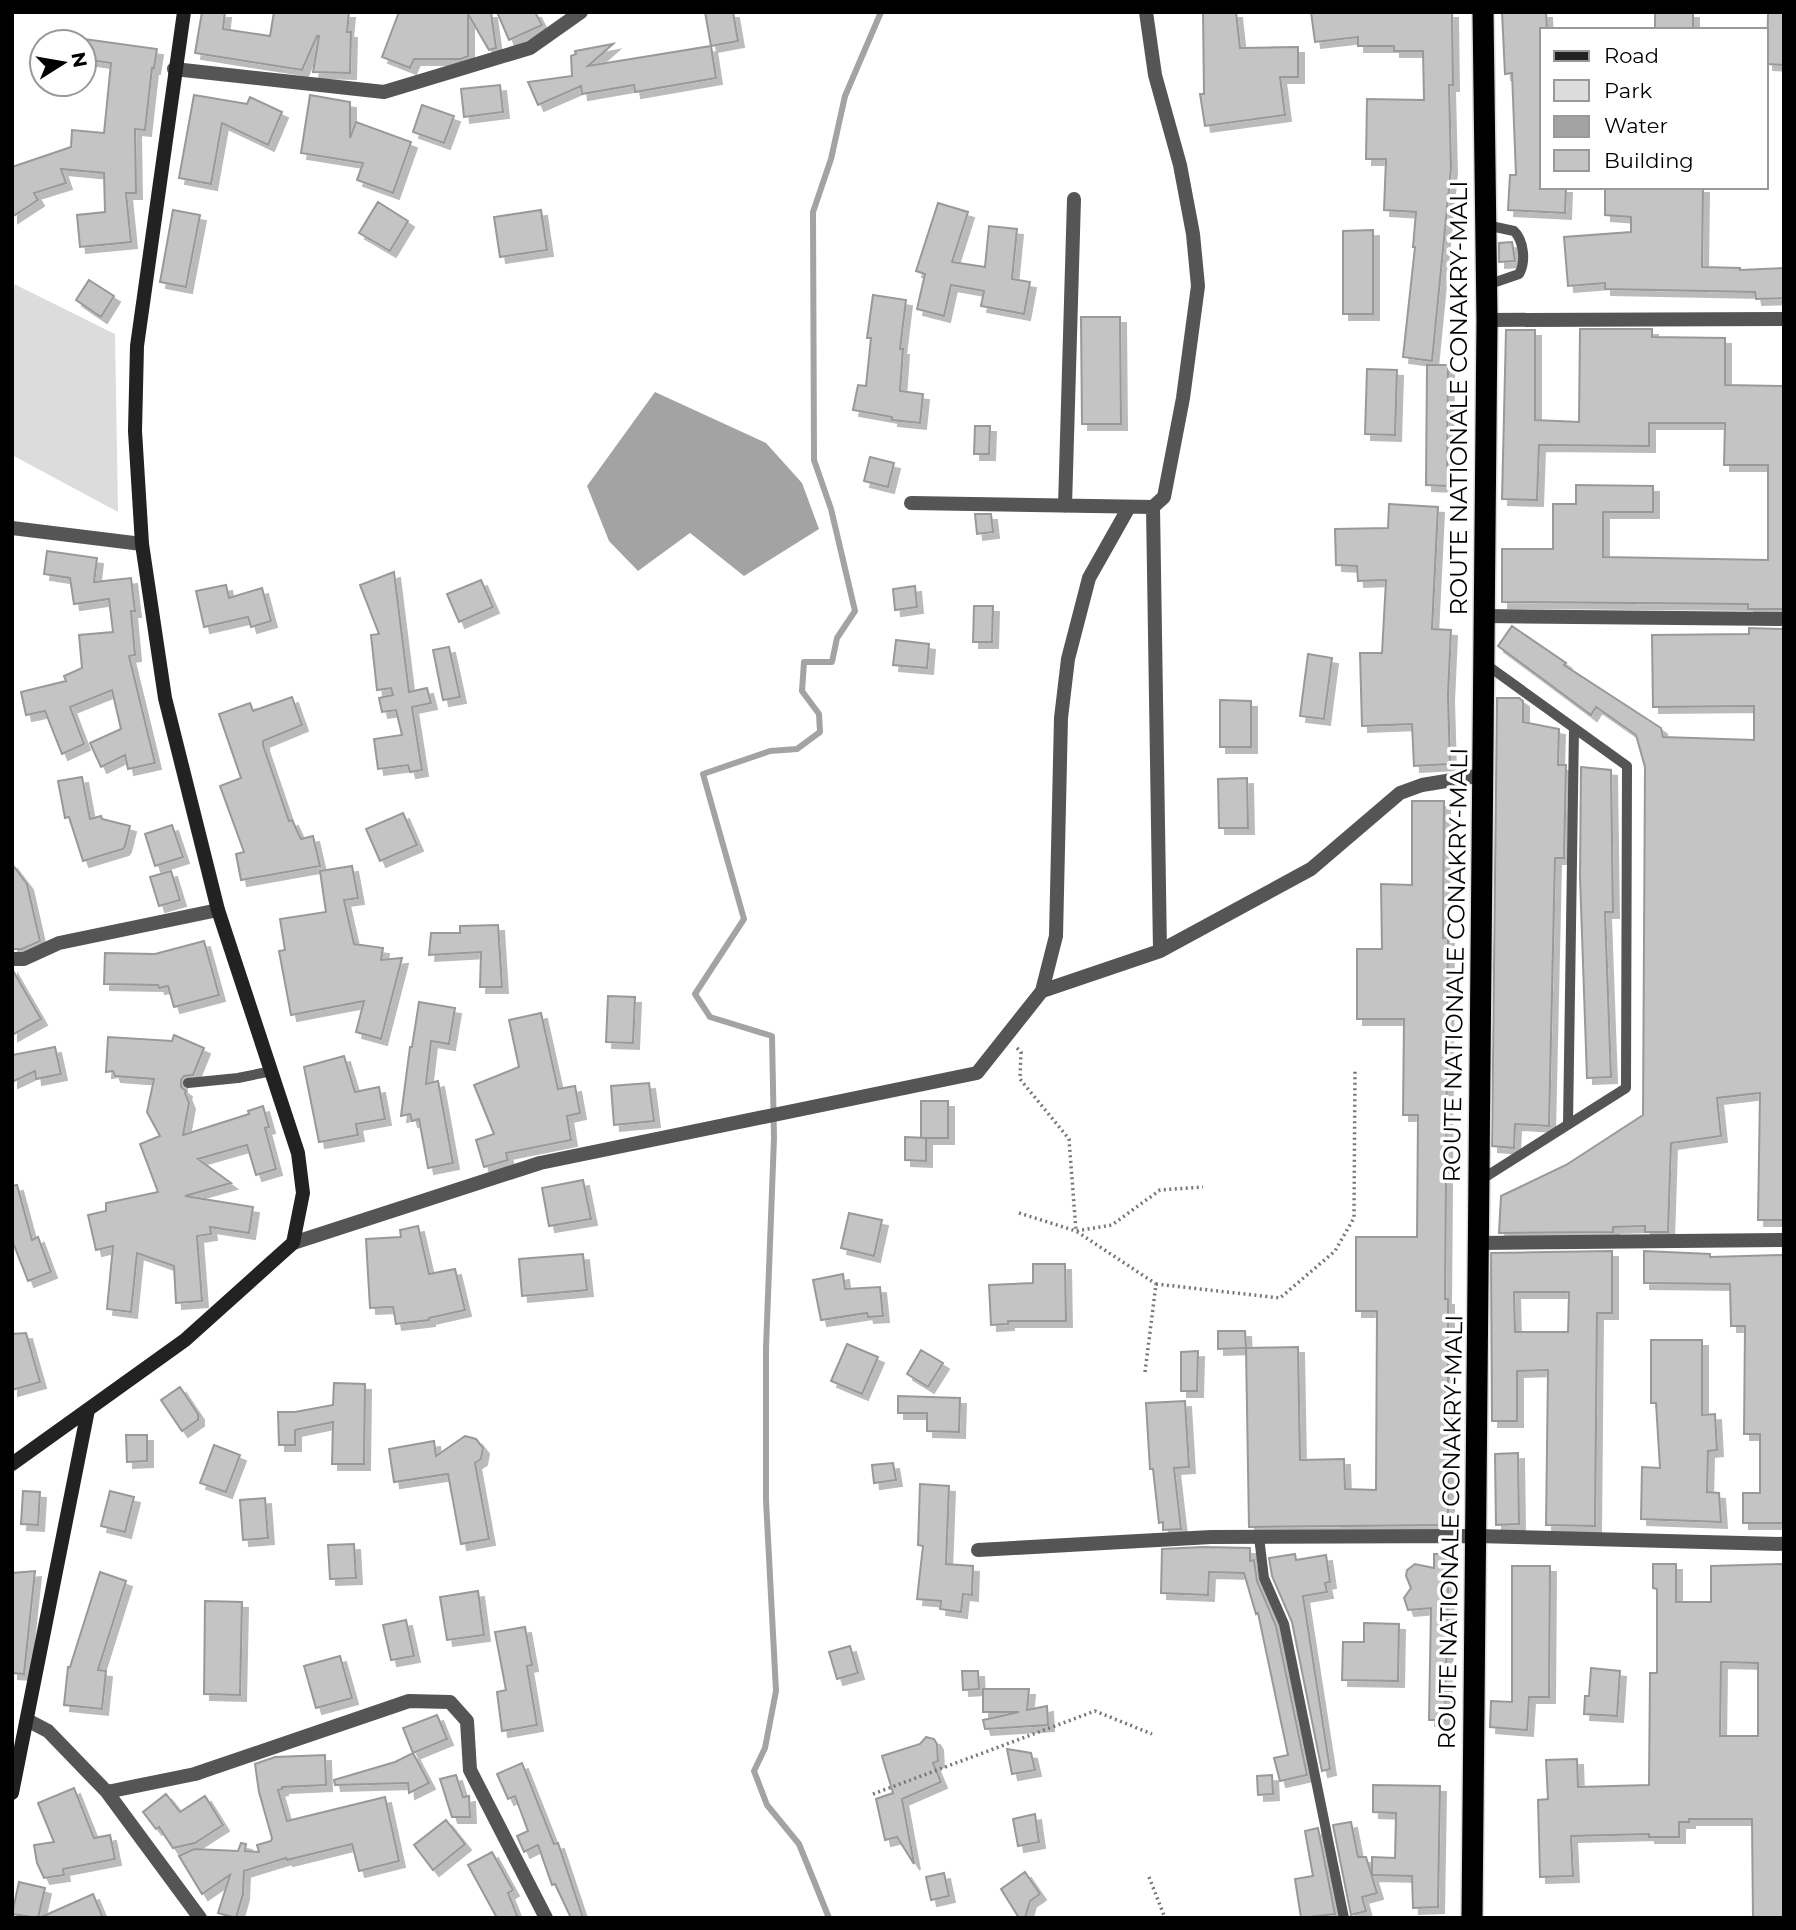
<svg xmlns="http://www.w3.org/2000/svg" width="1796" height="1930" font-family="Montserrat,sans-serif">
<style>
.green{fill:#dcdcdc}
.water{fill:#a3a3a3}
.lines{fill:none;stroke-linecap:round;stroke-linejoin:round}
.stream{stroke:#a3a3a3;stroke-width:6}
.building{fill:#c4c4c4;stroke:#999;stroke-width:2;fill-rule:evenodd;filter:url(#shadow)}
.highway-casing{stroke:#dbdbdb;stroke-width:24}
.path{stroke:#777;stroke-width:3.5;stroke-dasharray:2 3.5;stroke-linecap:butt}
.lane{stroke:#555;stroke-width:10}
.street{stroke:#555;stroke-width:14}
.secondary{stroke:#222;stroke-width:14}
.highway{stroke:#000;stroke-width:21}
.labels{text-anchor:middle;dominant-baseline:central;stroke-width:7;stroke-linejoin:round;paint-order:stroke}
.street-label{font-size:24px;fill:#000;stroke:#fff}
</style>
<defs>
<filter id="shadow"><feDropShadow dx="6" dy="6" stdDeviation="0" flood-color="#0004"/></filter>
</defs>
<rect width="100%" height="100%" fill="#fff"/>
<path class="green" d="M12,283L115,334L118,512L12,455Z"/>
<path class="water" d="M655,392L766,443L802,483L819,529L744,576L690,533L638,571L609,541L587,486Z"/>
<g class="lines">
<path class="stream" d="M829,1918L799,1844L767,1805L754,1771L765,1748L776,1691L766,1500V1348L774,1138L772,1036L710,1017L695,994L744,919L703,774L770,751L797,749L820,732L819,714L802,691L804,662H832L837,638L855,611L831,509L814,460L813,212L831,159L845,96L881,12"/>
</g>
<path class="building" d="M202,12H225L223,29L270,36L274,12H349L347,32H351L350,73L313,72L319,36H317L302,70L195,53Z
M399,12H491L496,48L489,50L468,14V56L461,59H414L410,68L382,57Z
M497,12H535L542,25L509,40Z
M705,12H733L738,41L711,46Z
M1203,12H1236L1240,48L1298,47V77H1280L1285,115L1205,126L1200,94H1204Z
M1311,12H1452L1453,85H1449L1451,168L1432,361L1403,357L1415,247H1413L1416,212L1384,210L1386,159H1366L1367,99L1424,100L1423,51H1394V46H1358V37L1315,42Z
M1502,12H1546L1547,30H1542V187H1566L1565,213L1508,210L1510,175H1516L1512,73L1505,74Z
M1655,12H1693V30H1655Z
M1768,12H1784V65L1767,64Z
M84,39L157,49L154,68H152L145,130L135,129L136,193H126L131,242L80,247L77,215L105,212L104,173L61,169L66,183L34,193L38,200L12,217V167L71,147L72,130L104,133L111,63L84,59Z
M613,44L588,66L711,46L716,78L635,92L634,85L582,94L581,86L538,105L528,82L572,76L571,56L576,54L575,51Z
M500,85L503,112L464,117L461,89Z
M194,95L247,104L250,97L282,112L268,145L222,123L211,184L179,178Z
M310,95L350,102V138L356,122L411,142L393,193L357,180L363,163L301,153Z
M422,105L454,116L444,143L413,132Z
M1605,187H1703L1702,267L1740,268V270L1784,268V298L1756,299L1755,292L1605,289V283L1568,286L1564,237L1631,232V217L1605,215Z
M378,202L408,221L390,251L359,233Z
M938,203L968,212L952,262L985,267L989,226L1017,229L1012,279L1030,282L1024,314L981,306L984,291L951,285L944,316L917,309L925,274L916,271Z
M173,210L200,215L186,287L160,282Z
M541,210L547,250L500,257L494,217Z
M1373,230V314H1343V231Z
M1512,242L1515,261L1499,262V243Z
M89,280L114,296L101,317L76,300Z
M873,295L906,300L900,349H903L900,391L923,394L920,423L892,420V417L853,410L858,385L866,386L871,338H867Z
M1081,317H1120L1121,424H1082Z
M1580,329H1652V337L1725,338V385L1784,386V609H1748V604L1502,602V549H1553V504H1576V485L1653,486V512H1603V557L1768,560V465H1724L1725,423H1649V446L1539,445L1537,500L1502,499L1506,330H1535V420L1579,422Z
M1427,365H1448L1447,486L1426,485Z
M1367,369L1397,370L1395,435L1365,434Z
M975,426H990L989,454H974Z
M870,457L894,463L888,487L864,481Z
M1389,504L1438,507L1432,629L1451,630L1448,695L1450,764L1414,766L1412,724L1362,726L1360,653H1382L1386,580L1358,581L1357,566L1336,565L1335,529L1388,528Z
M975,514H991L993,532L977,534Z
M47,551L97,558L94,582L131,578L135,611H131L135,655L129,656L155,763L128,769L125,755L101,767L90,743L121,729L112,690L70,707L84,744L62,754L45,711L26,715L21,692L66,681L64,676L82,668L79,635L113,632L109,599L74,604L70,578L44,574Z
M394,572L409,692L427,688L431,703L412,707L422,770L410,772L408,765L378,769L374,739L402,735L396,710L382,712L379,698L393,695L391,688L377,690L371,635L379,634L360,585Z
M481,580L493,607L459,622L447,594Z
M226,585L229,598L262,588L271,621L251,627L248,617L204,627L196,591Z
M915,586L917,607L895,610L893,589Z
M974,606H993L992,642H973Z
M1512,626L1566,663L1564,665L1661,728L1663,737L1754,740V706L1653,707L1652,635L1749,634V628L1784,629V1220H1758L1760,1093L1717,1098L1721,1136L1671,1143L1668,1232H1645V1226L1613,1227V1232L1499,1233L1501,1196L1566,1165L1643,1115L1645,767L1636,735L1596,707L1591,715L1498,646Z
M896,640L929,644L927,668L893,665Z
M449,647L460,697L443,700L433,650Z
M1308,654L1332,658L1324,719L1300,716Z
M292,697L302,725L263,741V745L289,821L292,820L301,839L313,836L320,866L241,880L236,854L244,852L220,786L241,778L219,714L250,703L253,711Z
M1497,698H1519L1523,701V722L1559,729L1558,765H1566L1564,858H1555L1549,1126L1515,1124L1514,1148L1492,1146Z
M1220,700L1251,701V747H1220Z
M1581,767L1611,770L1613,912H1605L1611,1077L1587,1078L1580,877Z
M82,777L90,819L101,816L102,819L130,826L125,846L123,849L83,861L69,817L65,818L58,781Z
M1247,778L1248,828H1219L1218,779Z
M1412,801H1444L1443,938H1448L1445,1299H1448V1525L1249,1527L1246,1348L1218,1349V1331H1245L1246,1348L1298,1347L1300,1460L1344,1459L1345,1489L1376,1490L1377,1311H1356V1237H1417L1418,1115H1403L1404,1019H1357V949H1382L1381,884L1412,885Z
M403,813L417,845L380,861L366,829Z
M172,825L183,857L155,866L145,834Z
M12,864L27,884L40,941L22,949H12Z
M352,866L358,898L344,900L354,944L383,948L381,960L402,958L381,1039L356,1032L364,1001L291,1015L279,951L285,950L280,919L326,912L320,871Z
M171,871L180,900L159,906L150,877Z
M498,925L502,987H480L481,952L429,955L431,933H460V926Z
M204,941L219,995L174,1007L168,986L159,988L158,985L104,984L105,953L155,954Z
M12,969L41,1019L12,1035Z
M608,996L635,997L633,1043L606,1042Z
M419,1002L455,1008L449,1044L431,1041L426,1084L438,1081L453,1163L428,1168L419,1119L412,1121L410,1114L401,1116L410,1047H412Z
M541,1013L558,1089L575,1086L580,1113L567,1116L571,1140L506,1153L508,1160L484,1167L476,1140L494,1134L474,1085L519,1067L509,1020Z
M174,1035L204,1048L193,1075L184,1076L181,1080V1087L186,1091L185,1093L189,1103L183,1135L249,1114L248,1111L263,1106L269,1127L265,1128L276,1169L256,1175L247,1145L198,1159L231,1183L185,1196L253,1207L249,1233L210,1227L211,1234L197,1236L202,1301L176,1303L174,1266L137,1253L131,1312L107,1309L113,1246L96,1250L88,1215L106,1211V1203L158,1192L140,1144L160,1136L147,1112L154,1079L115,1076L113,1071L106,1072L108,1037L172,1041Z
M55,1047L61,1074L36,1079L35,1071L12,1082V1055Z
M344,1056L355,1092L379,1087L385,1119L356,1124L358,1135L319,1142L304,1067Z
M649,1083L654,1121L614,1125L611,1086Z
M921,1101H948V1138H921Z
M905,1137L926,1138V1161L905,1160Z
M583,1180L591,1219L549,1226L542,1188Z
M17,1185L32,1240L38,1237L51,1272L28,1281L12,1240V1186Z
M849,1213L882,1220L874,1256L841,1248Z
M418,1226L429,1274L455,1269L465,1310L429,1318V1320L396,1324L393,1307L370,1308L366,1239L401,1237L400,1230Z
M1612,1251V1313H1597L1595,1526L1546,1525L1548,1370L1517,1371V1421H1492L1491,1253ZM1514,1292H1569L1568,1332H1515Z
M1644,1251L1710,1254V1257L1784,1255V1523H1743V1493H1760V1434H1744L1745,1326H1731L1730,1284L1644,1283Z
M583,1254L587,1290L522,1296L519,1259Z
M1033,1264H1065L1066,1321H1008V1324L991,1325L989,1285L1033,1283Z
M843,1274L845,1289L880,1287L883,1316L868,1317L867,1313L821,1320L813,1280Z
M26,1333L40,1382L12,1390V1334Z
M1651,1340H1702V1415L1715,1414L1717,1450L1708,1451L1707,1492L1719,1493L1721,1522L1641,1519L1642,1467L1660,1468L1656,1403H1651Z
M847,1344L878,1357L862,1394L831,1381Z
M921,1350L943,1363L928,1387L907,1374Z
M1198,1351L1197,1391H1181V1352Z
M334,1383L365,1384L364,1464H332L333,1422L295,1430V1445H279L278,1412H295L333,1405Z
M180,1387L198,1414V1420L182,1431L161,1400Z
M898,1396L960,1398L959,1432L927,1431V1413H898Z
M1185,1401L1189,1467L1174,1468L1181,1529L1163,1530V1522L1159,1523L1153,1469H1150L1146,1403Z
M126,1435H147V1461L127,1462Z
M465,1436L476,1439L483,1448L481,1459L475,1463L489,1539L461,1544L448,1474L394,1482L389,1449L434,1441L436,1456Z
M214,1445L240,1455L226,1492L200,1483Z
M1518,1453L1519,1524L1496,1525L1495,1454Z
M893,1463L896,1480L874,1483L872,1465Z
M920,1484L949,1486L946,1564L973,1566L972,1595L963,1594L961,1612L940,1609L941,1601L917,1599L923,1546L918,1545Z
M23,1491L40,1492L38,1525L21,1524Z
M110,1491L134,1497L125,1532L101,1526Z
M265,1498L268,1538L243,1540L240,1500Z
M354,1544L356,1578L330,1579L328,1545Z
M1203,1547L1250,1548V1561L1254,1560L1257,1581L1276,1626L1307,1775L1280,1781L1274,1758L1288,1755L1258,1613L1256,1614L1244,1573L1209,1572L1208,1595L1161,1593L1162,1549Z
M1295,1554L1296,1560L1326,1555L1330,1582L1325,1583L1327,1592L1303,1596L1330,1769L1322,1771L1292,1622L1272,1576L1269,1558Z
M1434,1554H1449L1445,1720H1429L1431,1608L1408,1610L1404,1598L1411,1588L1406,1576L1407,1570L1415,1564L1434,1568Z
M1653,1564H1676V1602H1711V1566L1784,1564V1918H1753L1752,1819H1689V1822H1679V1837H1649V1834L1571,1836L1573,1876L1540,1877L1538,1800L1548,1799L1546,1760L1577,1759L1578,1787L1649,1785L1650,1673H1657V1589L1653,1588ZM1721,1662L1758,1663V1736H1720Z
M1512,1566H1550L1549,1697H1529L1527,1730L1490,1727L1491,1701L1512,1702Z
M35,1571L24,1674L12,1673V1573Z
M100,1572L126,1581L98,1670L106,1671L102,1709L64,1705L68,1667H70Z
M478,1591L484,1635L447,1640L440,1597Z
M205,1601L242,1602L240,1695L204,1694Z
M406,1620L414,1656L391,1660L383,1625Z
M1364,1623L1399,1624L1398,1681L1342,1680L1343,1642H1364Z
M525,1627L532,1665L527,1666L537,1725L502,1731L497,1692L506,1690L495,1632Z
M850,1646L858,1673L837,1679L829,1652Z
M340,1656L352,1698L316,1708L304,1666Z
M1591,1668L1620,1671L1617,1716L1584,1714L1585,1696H1589Z
M962,1671H978L979,1689L963,1690Z
M983,1689H1029L1027,1710L1047,1706L1048,1725L985,1729L983,1720L1019,1712H983Z
M437,1715L447,1739L413,1753L403,1728Z
M926,1737L934,1739L937,1744L938,1761L933,1763L941,1782L902,1799L914,1864L897,1837L885,1840L876,1799L893,1793L882,1756L920,1744Z
M1007,1749L1031,1753L1035,1770L1012,1774Z
M413,1753L429,1783L409,1793L408,1783L335,1785L334,1780L395,1762Z
M325,1755L326,1785L282,1787V1789L278,1790L287,1821L385,1797L399,1861L359,1871L352,1844L287,1860L286,1858L244,1871L243,1894L236,1918L218,1913L230,1875L202,1894L179,1856L194,1849L238,1851L241,1843L246,1844L245,1851L259,1852L257,1845L271,1841L272,1838L259,1792L255,1764L275,1757Z
M522,1763L554,1844L558,1843L583,1918H571L555,1884L552,1885L538,1845L524,1852L517,1836L528,1831L515,1796L508,1799L497,1774Z
M456,1775L463,1797L469,1796L470,1817H452L440,1779Z
M1272,1775L1273,1794L1258,1795L1257,1776Z
M1373,1785L1440,1786L1438,1907L1413,1908L1412,1876L1372,1875V1857L1395,1858L1396,1813L1373,1812Z
M74,1788L94,1838L110,1835L115,1859L63,1869L64,1875L44,1878L37,1863L34,1845L54,1842L38,1803Z
M166,1794L180,1812L205,1796L223,1825L195,1843L173,1848L159,1827L156,1829L143,1812Z
M1035,1814L1039,1842L1018,1846L1013,1819Z
M446,1820L465,1844L433,1870L414,1845Z
M1351,1822L1358,1857H1366L1377,1893L1362,1897L1366,1911L1351,1915L1333,1825Z
M1318,1828L1335,1914L1301,1918L1295,1879L1313,1876L1305,1831Z
M492,1852L513,1890L508,1893L518,1918H497L468,1865Z
M1025,1872L1040,1894L1030,1901L1025,1918H1019L1001,1889Z
M944,1873L949,1896L931,1900L926,1877Z
M19,1882L45,1888L38,1918L12,1914Z
M93,1894L103,1918H39Z"/>
<g class="lines">
<defs>
<path id="highway" d="M1472,1918L1487,320L1483,12"/>
</defs>
<use href="#highway" class="highway-casing"/>
<path class="path" d="M1017,1048L1021,1052L1020,1079L1069,1139L1076,1231L1156,1284L1145,1372
M1019,1213L1076,1231L1112,1225L1160,1190L1203,1187
M1156,1284L1280,1298L1335,1251L1354,1218L1355,1069
M873,1794L1095,1711L1152,1734
M1149,1877L1165,1918"/>
<path class="lane" d="M1486,225L1514,231C1524,241 1526,262 1519,274L1487,285
M188,1083L238,1078L272,1071
M1568,1125L1574,728
M1479,1181L1626,1088L1627,766L1484,663
M1259,1537L1264,1578L1284,1624L1344,1918"/>
<path class="street" d="M174,69L384,92L530,48L581,12
M1487,320L1784,319
M911,503L1153,507L1164,497L1183,398L1198,286L1193,234L1180,165L1155,75L1146,12
M1065,506L1074,199
M1153,507L1160,951
M12,528L142,544
M1484,616L1784,619
M12,959H24L59,943L218,910
M1042,991L1160,951L1311,869L1400,793L1422,785L1483,775
M293,1243L540,1163L977,1073L1042,991L1056,936L1061,718L1068,659L1089,578L1129,507
M1479,1243L1784,1240
M978,1550L1211,1537L1476,1536L1784,1544
M27,1720L48,1731L107,1792L200,1918
M107,1792L195,1774L409,1701L450,1702L467,1721L470,1770L546,1918"/>
<path class="secondary" d="M12,1464L185,1340L293,1243L303,1193L298,1153L218,910L165,698L142,544L135,431L137,346L184,12
M12,1793L88,1410"/>
<use href="#highway" class="highway"/>
</g>
<g class="labels">
<g class="street-label">
<text transform="translate(1458 398) rotate(-90)">ROUTE NATIONALE CONAKRY-MALI</text>
<text transform="translate(1455 965) rotate(-89)">ROUTE NATIONALE CONAKRY-MALI</text>
<text transform="translate(1450 1532) rotate(-89)">ROUTE NATIONALE CONAKRY-MALI</text>
</g>
</g>
<rect width="1796" height="1930" fill="none" stroke="#000000" stroke-width="28"/>
<rect x="1540" y="28" width="228" height="161" fill="#ffffff" stroke="#999999" stroke-width="2"/>
<rect x="1554" y="51" width="35" height="10" fill="#222222" stroke="#999999" stroke-width="2"/>
<text x="1604" y="63" font-size="21" fill="#000000">Road</text>
<rect x="1554" y="80" width="35" height="21" fill="#dcdcdc" stroke="#999999" stroke-width="2"/>
<text x="1604" y="98" font-size="21" fill="#000000">Park</text>
<rect x="1554" y="116" width="35" height="21" fill="#a3a3a3" stroke="#999999" stroke-width="2"/>
<text x="1604" y="133" font-size="21" fill="#000000">Water</text>
<rect x="1554" y="150" width="35" height="21" fill="#c4c4c4" stroke="#999999" stroke-width="2"/>
<text x="1604" y="168" font-size="21" fill="#000000">Building</text>
<g transform="translate(63 63) rotate(79)"><circle r="33" fill="#ffffff" stroke="#999999" stroke-width="2"/>
<path d="M0-5L12 26L0 18L-12 26Z" fill="#000000"/>
<text y="-10" font-size="19" font-weight="bold" text-anchor="middle" fill="#000000">N</text>
</g>
</svg>
